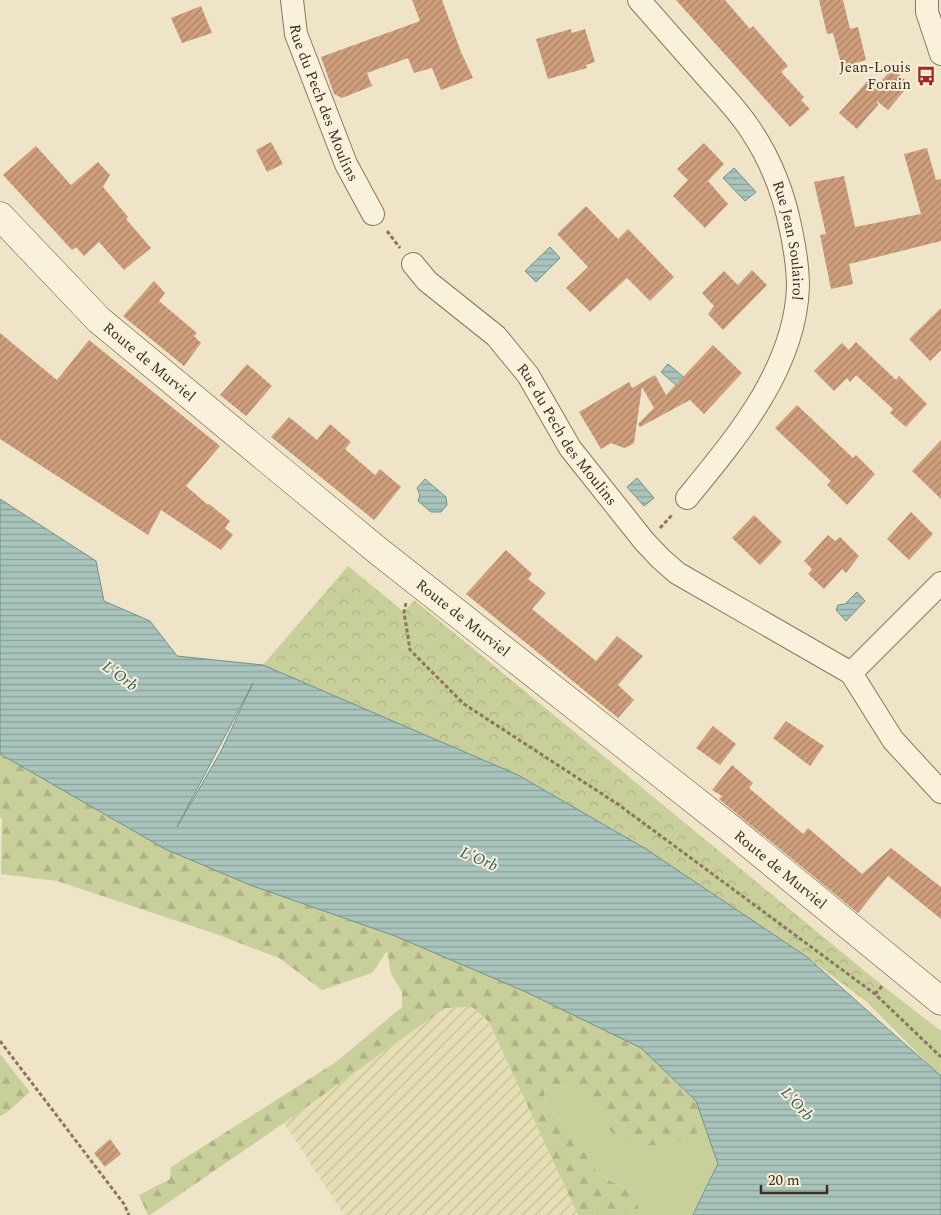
<svg xmlns="http://www.w3.org/2000/svg" width="941" height="1215" font-family="Spectral,serif">
<style>
.farmland{fill:url(#farmland-furrows)}
.green{fill:#c9cf9b}
.forest{fill:url(#forest-firs)}
.park{fill:url(#park-crowns)}
.water{fill:url(#water-rules);stroke:#6f938a;fill-rule:evenodd}
.building{fill:url(#building-hatch)}
.lines{fill:none;stroke-linecap:round;stroke-linejoin:round}
.street-casing{stroke:#8d765c;stroke-width:24}
.secondary-casing{stroke:#6f573f;stroke-width:29}
.path{stroke:#8d765c;stroke-width:3;stroke-dasharray:4 2.5;stroke-linecap:butt}
.street{stroke:#faf1dc;stroke-width:22}
.secondary{stroke:#faf1dc;stroke-width:28}
.labels{text-anchor:middle;dominant-baseline:central;stroke-width:4;stroke-linejoin:round;paint-order:stroke}
.poi-label{font-size:15px;fill:#3d2e20;stroke:#f7eed8;text-anchor:end}
.street-label{font-size:15px;fill:#3d2e20;stroke:#f7eed8}
.water-label{font-size:16px;font-style:italic;fill:#2f5d5a;stroke:#f7eed8}
</style>
<defs>
<pattern id="farmland-furrows" width="10" height="10" patternUnits="userSpaceOnUse" patternTransform="scale(1.25)"><rect width="10" height="10" fill="#e6deb5"/><path d="M-1 1l2-2M0 10L10 0M9 11l2-2" fill="none" stroke="#c6bf9b"/></pattern>
<pattern id="forest-firs" width="22" height="20" patternUnits="userSpaceOnUse" patternTransform="scale(1.25)"><rect width="22" height="20" fill="#c9cf9b"/><path d="M5 1l3.5 6h-7zM16 11l3.5 6h-7z" fill="#aeb285"/></pattern>
<pattern id="park-crowns" width="20" height="18" patternUnits="userSpaceOnUse" patternTransform="scale(1.25)"><rect width="20" height="18" fill="#c9cf9b"/><path d="M2 6a3 3 0 1 1 6 0M12 15a3 3 0 1 1 6 0" fill="none" stroke="#aeb285"/></pattern>
<pattern id="water-rules" width="6" height="5" patternUnits="userSpaceOnUse" patternTransform="scale(1.25)"><rect width="6" height="5" fill="#a9c4bc"/><path d="M0 2.5h6" fill="none" stroke="#8ba098"/></pattern>
<pattern id="building-hatch" width="6" height="6" patternUnits="userSpaceOnUse" patternTransform="scale(1.25)"><rect width="6" height="6" fill="#cf9f7d"/><path d="M-1 1l2-2M0 6l6-6M5 7l2-2" fill="none" stroke="#a98266"/></pattern>
</defs>
<rect width="100%" height="100%" fill="#f0e4c8"/>
<path class="farmland" d="M472,1007L489,1022L578,1215H344L284,1123L445,1008Z"/>
<path class="green" d="M883,986L941,1031V1077L867,1002Z
M544,1084L567,1087L595,1111L613,1134L692,1137L705,1127L718,1164L705,1187L693,1215H640L635,1194L598,1174L574,1136L545,1103Z"/>
<path class="forest" d="M0,754L165,849L250,885L395,936L526,992L641,1048L696,1101L705,1127L692,1137L670,1144L639,1146L613,1134L595,1111L567,1087L544,1084L545,1103L574,1136L598,1174L635,1194L640,1215H578L489,1022L472,1007L445,1008L284,1123L150,1215H148L139,1195L170,1179L171,1167L336,1062L402,1007V992L391,974L387,951L372,973L322,990L279,958L216,934L57,881L1,874L2,819L0,817Z
M0,1054L30,1092L6,1113L0,1116Z"/>
<path class="park" d="M348,566L404,612L414,600L883,986L867,1002L807,957L263,665Z"/>
<path class="water" d="M734,168L756,192L745,201L723,178Z
M550,247L560,258L536,282L525,271Z
M668,364L686,379L678,387L661,372Z
M637,478L654,498L644,506L627,487Z
M425,479L446,497L447,505L441,512H431L418,501L420,495L417,488Z
M0,499L96,561L104,601L150,621L177,656L263,665L518,775L646,849L807,957L941,1076V1215H693L706,1187L718,1164L696,1101L641,1048L526,992L395,936L250,885L165,849L0,754ZM253,683L221,751L177,827Z
M857,592L865,601L846,621L836,610L838,605L845,604Z"/>
<path class="building" d="M412,0H442L461,52L473,78L441,90L432,68L414,73L408,58L367,73L372,86L342,98L334,94L321,57L420,21Z
M676,0H725L750,29L753,26L788,66L781,72L804,97L801,100L810,109L790,127Z
M819,0H843L850,29L858,27L866,60L842,67L833,33L827,34Z
M201,6L212,33L182,43L171,18Z
M571,29L572,33L585,29L595,62L586,65L587,68L548,79L536,39Z
M892,69L910,84L888,110L877,101L878,105L857,129L839,113L871,77L874,89Z
M271,142L283,164L267,172L256,150Z
M704,143L724,164L708,181L728,204L705,228L673,196L688,180L677,169Z
M36,146L71,185L98,162L110,175L103,187L128,217L126,219L151,248L124,270L99,242L84,256L76,247L72,250L3,175Z
M927,148L936,180L941,179V241L849,264L853,284L831,289L820,235L826,234L814,182L844,176L855,227L921,214L904,154Z
M586,206L618,239L628,229L674,277L650,301L627,278L590,312L566,288L588,267L557,234Z
M752,270L767,285L723,330L708,314L714,306L702,293L724,271L738,285Z
M154,281L165,293L159,301L197,333L194,336L201,343L184,366L123,316Z
M941,308V350L930,361L909,339Z
M0,333L57,380L89,340L220,446L186,486L208,505L209,504L230,521L225,528L233,535L221,550L161,510L148,535L0,439Z
M856,342L896,380L899,376L927,404L906,427L890,413L893,409L856,375L850,382L847,378L834,391L814,371L842,343L849,350Z
M713,345L742,373L704,414L690,400L640,427L638,424L654,408L642,387L634,443L629,446L624,448L611,443L601,449L579,412L629,382L632,388L655,375L666,395Z
M247,364L272,386L246,416L220,395Z
M797,405L853,458L856,455L875,474L847,505L827,485L831,481L775,428Z
M289,417L317,440L330,424L351,442L345,449L375,475L380,469L401,487L374,520L271,437Z
M941,440V499L912,471Z
M911,512L933,534L909,560L887,539Z
M754,515L782,542L760,565L732,538Z
M828,535L835,541L840,537L859,556L846,573L842,569L824,589L808,574L812,569L804,561Z
M506,550L532,574L528,579L546,593L532,609L596,661L617,636L643,656L618,685L634,700L618,718L466,594Z
M786,721L824,746L810,766L773,738Z
M713,726L736,744L720,765L696,748Z
M732,765L753,783L749,788L803,834L808,828L862,874L891,848L941,887V919L888,876L858,913L719,799L722,796L712,790Z
M110,1139L121,1154L105,1167L94,1153Z"/>
<g class="lines">
<defs>
<g id="street">
<path id="s1" d="M292,0L296,34L346,164L373,214"/>
<path id="s2" d="M639,0C661,25 682,49 704,74C720,92 737,109 750,129C771,160 784,194 791,230C795,249 798,268 798,287C795,369 736,438 687,498"/>
<path d="M927,0V12L941,54"/>
<path id="s3" d="M413,264L427,281L496,336L528,375L570,448L644,541L660,558L677,573L851,673L893,740L941,792"/>
<path d="M851,673L941,583"/>
</g>
<g id="secondary">
<path id="s4" d="M0,216L99,320L377,550L731,829L941,1001"/>
</g>
</defs>
<use href="#street" class="street-casing"/>
<use href="#secondary" class="secondary-casing"/>
<path class="path" d="M387,231L400,248
M660,528L673,514
M406,603L404,612L410,650L464,704L619,805L875,994L941,1057
M875,994L883,985
M0,1041L124,1204L129,1215"/>
<use href="#street" class="street"/>
<use href="#secondary" class="secondary"/>
</g>
<defs>
<symbol id="bus-bare" viewBox="-9 -9 18 18"><path d="M-5-6H5V4H4V6H2V4H-2V6H-4V4H-5ZM-3.5-4V0h7V-4ZM-3.5 1.2v1.5H-2V1.2ZM2 1.2v1.5H3.5V1.2Z" fill="#9e2a2b" stroke="#f7eed8" stroke-width="2.5" paint-order="stroke"/></symbol>
</defs>
<g fill-rule="evenodd">
<use href="#bus-bare" x="912" y="62" width="28" height="28"/>
</g>
<g class="labels">
<g class="poi-label">
<text x="911" y="67">Jean-Louis<tspan x="911" dy="17">Forain</tspan></text>
</g>
<g class="street-label">
<text stroke="none"><textPath href="#s1" startOffset="108">Rue du Pech des Moulins</textPath></text>
<text stroke="none"><textPath href="#s2" startOffset="290">Rue Jean Soulairol</textPath></text>
<text stroke="none"><textPath href="#s4" startOffset="209">Route de Murviel</textPath></text>
<text stroke="none"><textPath href="#s3" startOffset="232">Rue du Pech des Moulins</textPath></text>
<text stroke="none"><textPath href="#s4" startOffset="614">Route de Murviel</textPath></text>
<text stroke="none"><textPath href="#s4" startOffset="1019">Route de Murviel</textPath></text>
</g>
<g class="water-label">
<text transform="translate(120 676) rotate(36)">L'Orb</text>
<text transform="translate(479 859) rotate(23)">L'Orb</text>
<text transform="translate(797 1104) rotate(48)">L'Orb</text>
</g>
</g>
<path d="M761 1185v8h66v-8" fill="none" stroke="#3d2e20" stroke-width="2.5"/>
<text x="768" y="1185" font-size="15" fill="#3d2e20" stroke="#f7eed8" stroke-width="4" paint-order="stroke">20 m</text>
</svg>
